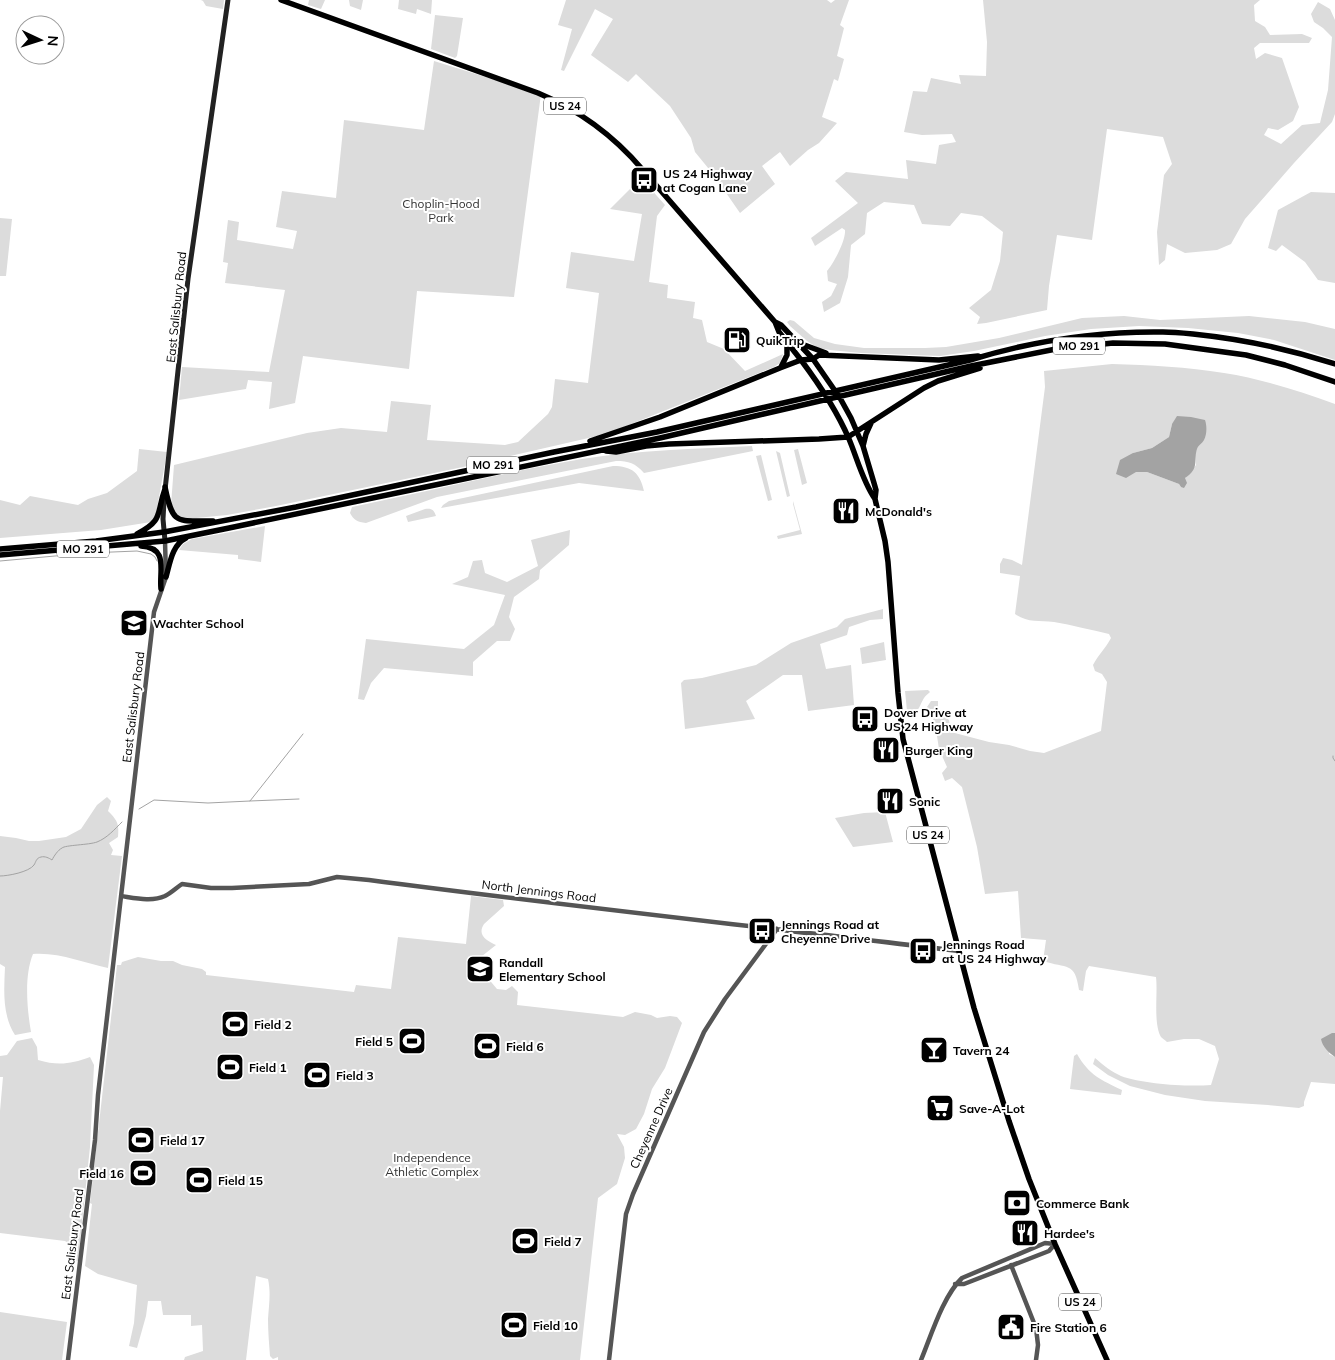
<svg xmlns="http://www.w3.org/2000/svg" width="1335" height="1360" font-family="Mulish,sans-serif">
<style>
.green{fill:#dcdcdc;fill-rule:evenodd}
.water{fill:#a3a3a3}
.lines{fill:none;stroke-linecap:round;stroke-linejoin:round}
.stream{stroke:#a3a3a3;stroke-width:1}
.tertiary{stroke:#555;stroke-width:4.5}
.secondary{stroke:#222;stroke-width:5}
.primary{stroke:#000;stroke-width:5.5}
.trunk{stroke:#000;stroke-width:5.5}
.labels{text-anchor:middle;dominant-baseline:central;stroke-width:4;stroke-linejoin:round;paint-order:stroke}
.shield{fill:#fff;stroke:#4c4c4c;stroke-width:1}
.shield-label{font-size:11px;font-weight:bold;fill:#000}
.poi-label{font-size:12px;font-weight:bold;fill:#000;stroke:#fff;text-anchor:start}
.park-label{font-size:12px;fill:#333;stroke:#fff}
.street-label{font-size:12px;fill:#000;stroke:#fff}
</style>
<rect width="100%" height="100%" fill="#fff"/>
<path class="green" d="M201,0H224L223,9L206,6L203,1Z
M309,0H325L321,9L308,5Z
M349,0H363L361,10L350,6Z
M399,0H432L431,14L417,9L416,14L398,9Z
M566,0H827L831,3L835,0H849L840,25L844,28L837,56L844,59L838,81L834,79L822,117L837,123L819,143L808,150L790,166L780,152L762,166L775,184L740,213L713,174L695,152L691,138L670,106L636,74L628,82L591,55L613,19L595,9L564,71L561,70L572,29L558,25Z
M983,0H1260L1254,5L1255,21L1265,27L1270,35L1302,34L1312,38L1309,43H1260L1254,48L1256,59L1265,53L1282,58L1299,107L1293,121L1278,130L1268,128L1264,135L1281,144L1302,125L1320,123L1328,90L1332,37L1323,28L1314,22L1311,14L1318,2L1330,9L1335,20V114L1332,122L1294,163L1245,219L1231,244L1217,250L1185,253L1167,244L1165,260L1159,265L1157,232L1164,175L1172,164L1163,137L1107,129L1092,240L1057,235L1049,286L1047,310L986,323L977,324L980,317L969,308L991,290L1000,261L1003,232L982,216L961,213L950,226L922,224L914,205L884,202L867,213L865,234L851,245L848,277L840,303L824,312L822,302L831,296L837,284L828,281L827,271C834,263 846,240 845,230L842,228L815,246L811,238L858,203L835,181L846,172L908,179L906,160L936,164L939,145L956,142L952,134L922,135L904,132L913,91L927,92L931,78L961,84L959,75L986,76L987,42Z
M435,15L463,18L457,56L455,58L431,49Z
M434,61L541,94L514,297L417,291L409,369L303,356L295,403L269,409L272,382L248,380L246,389L179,400L182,367L269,372L285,290L225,283L228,263L223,262L228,220L239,222L237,240L293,249L297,231L276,227L282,191L336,198L344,120L424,130Z
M641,178L665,205L657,216L649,282L668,285L667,298L695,302L693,318L702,320L707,342L724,349L745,371L783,354L780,363L774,367L606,434L463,467L276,506L227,515L186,519L179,517L174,512L171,505L174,465L307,433L341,428L387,432L391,401L431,405L427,440L505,445L518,442L548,414L552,407L555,379L588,383L599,293L566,288L571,252L634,261L642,214L610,209Z
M1311,192L1335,193V283L1318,280L1305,262L1282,245L1276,251L1268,248L1278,210Z
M0,218L12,219L6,276H0Z
M1124,316L1160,320L1249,316L1305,322L1335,329V360L1274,340L1238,333L1188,328L1139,326L1091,329L1045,336L974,351L940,356L861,353L830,350L818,348L807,341L790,326L787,322L790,320L794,321L814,338L835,344L864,348H925L946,347L999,338L1082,318Z
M1112,364C1150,365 1187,367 1224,373C1262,379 1299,391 1335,404V1033H1332L1329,1054L1335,1057V1084L1311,1082L1304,1102V1106L1299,1108L1268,1105L1205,1101L1165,1095L1130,1086L1108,1075L1093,1064L1095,1058C1103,1065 1112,1072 1121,1076C1143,1084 1187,1087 1211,1085L1219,1059L1215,1046L1199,1039H1184L1167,1042C1165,1040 1162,1038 1161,1037C1153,1023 1158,993 1156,977L1089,966L1086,971L1083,991L1079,990C1075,961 1067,969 1043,961L1046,940L1021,938L1018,891L985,894L977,847L962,787L952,778L945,781L942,773L947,767L939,749L935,723L927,707L931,701H938V710L949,720L951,732L989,742L1009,745L1030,751L1044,753L1101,731L1107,682L1102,674L1095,671L1093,665C1098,655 1106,648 1111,638L1109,634C1091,630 1072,625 1054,622C1039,620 1028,623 1015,614L1020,576L1000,573V564L1003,558L1012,560L1022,565L1045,387L1044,371ZM1172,424L1197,447L1195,456L1196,465L1185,478L1181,487L1179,484L1147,472H1136L1133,453L1152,448L1169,437Z
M752,446L753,451L644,473C635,463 629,461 616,461L437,497L366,523C357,522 354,520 350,513L352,507C429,491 505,472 582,459C638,450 695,449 752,446Z
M139,449L167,452L156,514L151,522L101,530L0,538V500L20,505L30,496L78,505L88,499L107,493L137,471Z
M798,449L807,483L802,485L794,450Z
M776,451L780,453L790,496L787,497Z
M761,455L772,500L768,501L756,456Z
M613,466C632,466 640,473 644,491L579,483L441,508L443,505L449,501Z
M793,501L802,534L778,539L777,536L800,530L793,504Z
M425,509C432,508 434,510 436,516L408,522L406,516Z
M265,526L261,562L238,559V555L179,550L183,544L192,539Z
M570,530L569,545L540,570L539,579L514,597L509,617L515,629L510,641H497L473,662V676L384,668L371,683L364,700L358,699L366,639L464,649L494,625L505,595L452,584L468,577L473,561L482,560L485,573L507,582L538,566L531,540Z
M883,609V619L870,620L849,627L847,635L820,644L826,669L851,665L854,705L808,711L802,675H783L746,701L755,719L685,729L681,683L684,680L702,678L756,665L791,643L837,627L845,619Z
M884,642L886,660L862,664L860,648Z
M928,690L930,692C928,694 925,696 924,698C919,706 920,712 909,714L907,711L905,691Z
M107,797L111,801L108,811C118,821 119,824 118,837L109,843L113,850L111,855L122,856L108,968C84,963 59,952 33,954C24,976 27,1009 31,1032L15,1035C2,1015 4,990 5,967L0,964V836L16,838L29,841H39L66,837L81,829L97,805Z
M885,812L893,842L853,847L835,818L864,813Z
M471,896L503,900L504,906L484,924C477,935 486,940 496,945L477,960L476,964L497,989L506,990L512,986L518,992L517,1005L623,1017L635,1012L651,1015L657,1018L670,1016L677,1017L682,1023L665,1068L652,1089L644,1114L636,1129L625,1135L617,1134L624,1147L625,1158L617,1184L598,1198L580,1360H278V1357L273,1359L270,1356C269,1343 268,1331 268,1319C269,1304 271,1293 268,1279L256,1276L246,1360H184L185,1357L203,1351L202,1325L191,1326V1315H163L161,1301H148L146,1316L137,1348L129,1346L134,1323L137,1285L98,1274L85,1266L92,1204L90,1203L117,965H121L122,962L138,957L161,961H173L182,965L202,969L206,972V975L354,992L356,985L391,989L398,937L466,944Z
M32,1038L37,1047L38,1060C58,1066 71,1064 90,1057L94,1065L90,1147L78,1261L72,1262L71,1245L65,1241L0,1233V1111L3,1077H0V1056L7,1055L17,1041Z
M1077,1054C1089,1075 1101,1080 1122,1090L1121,1095L1070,1089L1074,1056Z
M0,1312L67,1322L62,1360H0Z"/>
<path class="water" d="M1177,416L1191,417L1205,420C1207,426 1207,434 1204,440C1202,444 1198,445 1197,449C1193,462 1200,468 1185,478L1187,483L1184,488L1181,487L1179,484L1147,472H1136L1126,478L1116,474L1120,460L1133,453L1152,448L1169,437L1172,424Z
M1332,1033H1335V1057C1329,1053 1322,1046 1321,1039Z"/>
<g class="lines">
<path class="stream" d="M0,561L88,553L137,551L151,554L155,557L157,561
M1333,756V758L1335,761
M250,801L299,799
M139,809L154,800L208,803L250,801L303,734
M0,876C8,876 29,872 34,865C36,862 36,858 41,857C45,856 49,858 52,860C54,856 58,850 62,848C65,845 89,845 97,842C107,838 114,830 122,822"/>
<path class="tertiary" d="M121,896C135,898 152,902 165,896C171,893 176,888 182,884L211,888H232L309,884L337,877L369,880C566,906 763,927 959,951
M1011,1265L1036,1328L1038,1345L1036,1360
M955,1284H964L1049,1251L1055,1244
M68,1360L95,1140L98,1095L154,612L166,577L165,541
M609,1360L626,1214L633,1194L704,1032L725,999L777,929
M921,1360C931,1336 943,1296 962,1278L1045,1243L1055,1244"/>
<path class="secondary" d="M165,490L188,279L228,0
M164,501L163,519L165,541"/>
<path class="primary" d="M281,0L538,93C579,110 613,135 642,169L775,322L779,332L801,360
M775,322L781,325L813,359"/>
<path class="trunk" d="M799,343L826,353
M813,359L840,398L851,418L863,446L874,483L876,490L875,499L885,541L888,562L898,693L903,739L974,1008L1009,1121L1029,1179L1055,1244L1107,1360
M801,360C819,384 837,411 849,439C857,458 863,482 875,499
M781,367L787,355V341
M590,441L660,417L780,368L801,360L813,359L819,355L939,360L978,356
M863,446L866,434L871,423
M606,451L616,452L646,446L669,444L819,439L848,437L924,388L938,381L980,368
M165,487C173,527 177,520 213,521
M137,534C164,520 156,514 165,489
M141,546C169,548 159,570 161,589
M0,549L96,541L164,532L296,507L554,452L657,432L970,360C1032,341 1098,331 1163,332C1173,332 1183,333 1193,334C1241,339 1289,349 1335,364
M0,555L165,541L229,528L660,438L971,366L1056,349L1113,343L1165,344L1246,355L1285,365L1335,382
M166,577C170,563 172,545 186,538"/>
</g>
<defs>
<symbol id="bus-square" viewBox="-11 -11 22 22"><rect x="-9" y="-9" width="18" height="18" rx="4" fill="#000" stroke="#fff"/><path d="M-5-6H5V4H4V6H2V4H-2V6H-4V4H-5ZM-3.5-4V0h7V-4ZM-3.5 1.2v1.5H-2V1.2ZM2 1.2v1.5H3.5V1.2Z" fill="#fff"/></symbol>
<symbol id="fuel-square" viewBox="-11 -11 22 22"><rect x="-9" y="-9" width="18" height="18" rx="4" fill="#000" stroke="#fff"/><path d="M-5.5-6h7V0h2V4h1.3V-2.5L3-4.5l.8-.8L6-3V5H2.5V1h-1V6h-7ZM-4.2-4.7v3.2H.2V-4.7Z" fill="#fff"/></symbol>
<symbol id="restaurant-square" viewBox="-11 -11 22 22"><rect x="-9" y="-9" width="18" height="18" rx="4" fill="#000" stroke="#fff"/><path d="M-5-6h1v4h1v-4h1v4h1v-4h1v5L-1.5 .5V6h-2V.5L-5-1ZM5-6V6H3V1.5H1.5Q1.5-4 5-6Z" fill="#fff"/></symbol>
<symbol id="school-square" viewBox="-11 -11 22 22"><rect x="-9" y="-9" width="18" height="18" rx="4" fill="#000" stroke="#fff"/><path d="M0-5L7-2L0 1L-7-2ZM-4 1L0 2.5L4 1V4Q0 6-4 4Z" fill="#fff"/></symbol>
<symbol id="stadium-square" viewBox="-11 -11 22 22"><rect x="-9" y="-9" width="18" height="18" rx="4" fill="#000" stroke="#fff"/><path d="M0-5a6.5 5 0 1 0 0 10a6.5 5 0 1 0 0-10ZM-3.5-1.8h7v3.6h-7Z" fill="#fff"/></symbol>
<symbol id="bar-square" viewBox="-11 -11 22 22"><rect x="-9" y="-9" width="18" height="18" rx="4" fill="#000" stroke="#fff"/><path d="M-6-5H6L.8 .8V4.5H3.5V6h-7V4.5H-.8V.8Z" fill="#fff"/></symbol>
<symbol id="supermarket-square" viewBox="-11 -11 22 22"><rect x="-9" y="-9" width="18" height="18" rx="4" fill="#000" stroke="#fff"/><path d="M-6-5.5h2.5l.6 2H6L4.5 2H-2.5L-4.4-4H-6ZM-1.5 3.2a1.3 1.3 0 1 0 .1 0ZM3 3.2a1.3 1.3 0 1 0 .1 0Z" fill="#fff"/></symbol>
<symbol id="bank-square" viewBox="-11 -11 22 22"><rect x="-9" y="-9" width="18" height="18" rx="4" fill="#000" stroke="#fff"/><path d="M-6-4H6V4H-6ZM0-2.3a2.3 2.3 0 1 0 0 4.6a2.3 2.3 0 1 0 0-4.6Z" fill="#fff"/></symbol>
<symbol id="civic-square" viewBox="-11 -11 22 22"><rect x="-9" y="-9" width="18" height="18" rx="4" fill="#000" stroke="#fff"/><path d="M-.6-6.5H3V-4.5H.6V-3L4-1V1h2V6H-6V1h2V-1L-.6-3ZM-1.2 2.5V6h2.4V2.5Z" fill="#fff"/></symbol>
</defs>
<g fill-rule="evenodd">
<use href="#bus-square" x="628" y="164" width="32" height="32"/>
<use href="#fuel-square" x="721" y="324" width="32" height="32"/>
<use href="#restaurant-square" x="830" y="495" width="32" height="32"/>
<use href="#school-square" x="118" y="607" width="32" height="32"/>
<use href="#bus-square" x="849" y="703" width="32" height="32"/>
<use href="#restaurant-square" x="870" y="734" width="32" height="32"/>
<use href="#restaurant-square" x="874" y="785" width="32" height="32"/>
<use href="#bus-square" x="746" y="915" width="32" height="32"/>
<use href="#bus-square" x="907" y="935" width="32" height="32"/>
<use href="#school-square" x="464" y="953" width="32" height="32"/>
<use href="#stadium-square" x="219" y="1008" width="32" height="32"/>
<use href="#stadium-square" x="396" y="1025" width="32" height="32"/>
<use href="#stadium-square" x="471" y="1030" width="32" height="32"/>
<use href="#bar-square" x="918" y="1034" width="32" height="32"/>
<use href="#stadium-square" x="214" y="1051" width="32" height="32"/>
<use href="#stadium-square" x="301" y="1059" width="32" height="32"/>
<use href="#supermarket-square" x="924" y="1092" width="32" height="32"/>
<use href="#stadium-square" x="125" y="1124" width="32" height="32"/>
<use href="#stadium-square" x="127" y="1157" width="32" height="32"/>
<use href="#stadium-square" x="183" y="1164" width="32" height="32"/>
<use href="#bank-square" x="1001" y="1187" width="32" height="32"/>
<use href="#restaurant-square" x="1009" y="1217" width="32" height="32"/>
<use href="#stadium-square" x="509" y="1225" width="32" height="32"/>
<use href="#stadium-square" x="498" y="1309" width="32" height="32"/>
<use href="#civic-square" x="995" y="1311" width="32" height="32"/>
</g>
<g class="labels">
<g class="shield">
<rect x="544" y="97.5" width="42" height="17" rx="4"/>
<rect x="1053" y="337.5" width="52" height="17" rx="4"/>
<rect x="467" y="456.5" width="52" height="17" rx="4"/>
<rect x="57" y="540.5" width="52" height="17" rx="4"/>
<rect x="907" y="826.5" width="42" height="17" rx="4"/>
<rect x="1059" y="1293.5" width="42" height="17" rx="4"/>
</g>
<g class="shield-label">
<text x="565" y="106">US 24</text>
<text x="1079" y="346">MO 291</text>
<text x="493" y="465">MO 291</text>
<text x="83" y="549">MO 291</text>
<text x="928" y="835">US 24</text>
<text x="1080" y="1302">US 24</text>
</g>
<g class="poi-label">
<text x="663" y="173">US 24 Highway<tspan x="663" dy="14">at Cogan Lane</tspan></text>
<text x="756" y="340">QuikTrip</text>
<text x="865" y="511">McDonald's</text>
<text x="153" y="623">Wachter School</text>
<text x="884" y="712">Dover Drive at<tspan x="884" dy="14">US 24 Highway</tspan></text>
<text x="905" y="750">Burger King</text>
<text x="909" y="801">Sonic</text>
<text x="781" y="924">Jennings Road at<tspan x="781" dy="14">Cheyenne Drive</tspan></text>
<text x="942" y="944">Jennings Road<tspan x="942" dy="14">at US 24 Highway</tspan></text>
<text x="499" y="962">Randall<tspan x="499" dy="14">Elementary School</tspan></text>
<text x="254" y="1024">Field 2</text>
<text x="393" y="1041" text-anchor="end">Field 5</text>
<text x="506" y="1046">Field 6</text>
<text x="953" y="1050">Tavern 24</text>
<text x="249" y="1067">Field 1</text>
<text x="336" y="1075">Field 3</text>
<text x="959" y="1108">Save-A-Lot</text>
<text x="160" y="1140">Field 17</text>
<text x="124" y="1173" text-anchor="end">Field 16</text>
<text x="218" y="1180">Field 15</text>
<text x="1036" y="1203">Commerce Bank</text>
<text x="1044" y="1233">Hardee's</text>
<text x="544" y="1241">Field 7</text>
<text x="533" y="1325">Field 10</text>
<text x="1030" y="1327">Fire Station 6</text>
</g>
<g class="park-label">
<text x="441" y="203">Choplin-Hood<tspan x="441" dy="14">Park</tspan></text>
<text x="432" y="1157">Independence<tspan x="432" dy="14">Athletic Complex</tspan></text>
</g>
<g class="street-label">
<text transform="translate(176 307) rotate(-84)">East Salisbury Road</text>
<text transform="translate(133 707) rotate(-83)">East Salisbury Road</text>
<text transform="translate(539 891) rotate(7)">North Jennings Road</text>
<text transform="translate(651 1128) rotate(-66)">Cheyenne Drive</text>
<text transform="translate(72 1244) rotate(-83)">East Salisbury Road</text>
</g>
</g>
<g transform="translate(40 40) rotate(94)"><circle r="24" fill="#ffffff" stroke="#999999"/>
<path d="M0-4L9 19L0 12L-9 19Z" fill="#000000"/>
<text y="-8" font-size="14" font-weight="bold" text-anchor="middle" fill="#000000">N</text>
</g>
</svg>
